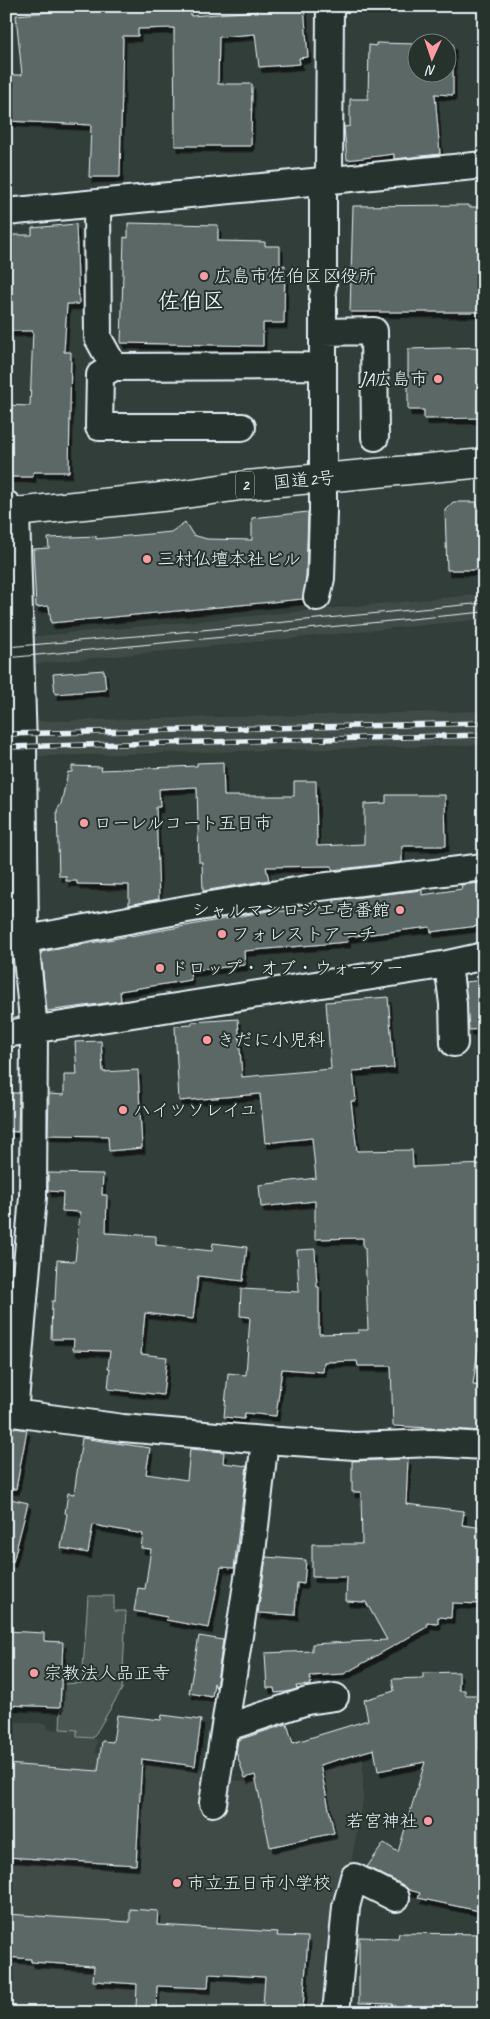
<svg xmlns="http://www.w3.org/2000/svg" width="490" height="2019" font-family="Caveat,'Klee One',sans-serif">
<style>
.built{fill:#3f4b46}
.green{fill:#495651;stroke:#98a4a4}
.building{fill:#5c6865;stroke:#e8f1f8;filter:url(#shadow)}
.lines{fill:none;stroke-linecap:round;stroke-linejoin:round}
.minor-casing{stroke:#e8f1f8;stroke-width:30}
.highway-casing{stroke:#e8f1f8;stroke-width:31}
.minor{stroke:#26332d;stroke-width:26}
.highway{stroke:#26332d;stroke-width:28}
.tram{stroke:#e8f1f8;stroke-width:1}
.rail-casing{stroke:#e8f1f8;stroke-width:5.5}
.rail{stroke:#26332d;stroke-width:4;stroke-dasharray:11;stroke-linecap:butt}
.poi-dot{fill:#ff9aa2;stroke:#26332d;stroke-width:2}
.labels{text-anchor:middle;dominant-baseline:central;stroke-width:4;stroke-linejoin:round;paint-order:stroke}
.shield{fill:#26332d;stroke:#aeb8bb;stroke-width:1}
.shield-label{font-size:16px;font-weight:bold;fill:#e8f1f8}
.poi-label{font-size:18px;fill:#e8f1f8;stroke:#26332d;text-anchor:start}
.street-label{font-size:18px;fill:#e8f1f8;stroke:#26332d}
.district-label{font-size:22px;font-weight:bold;fill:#e8f1f8;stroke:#26332d}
</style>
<defs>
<filter id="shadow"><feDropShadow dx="3" dy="5.5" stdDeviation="0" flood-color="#0009"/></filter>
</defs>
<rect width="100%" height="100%" fill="#323e39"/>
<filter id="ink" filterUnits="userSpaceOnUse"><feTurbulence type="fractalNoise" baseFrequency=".02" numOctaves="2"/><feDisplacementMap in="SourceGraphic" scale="10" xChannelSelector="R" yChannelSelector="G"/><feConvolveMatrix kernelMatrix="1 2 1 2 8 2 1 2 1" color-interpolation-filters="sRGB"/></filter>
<g filter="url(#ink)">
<path class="built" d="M484,594V619L6,667V639Z
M484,711V745L6,757V722Z
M6,1721L47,1724V1729L77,1731V1738L97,1739L95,1753L207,1769L206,1778L269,1783L363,1759V1800L343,1905L331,2013H6Z"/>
<path class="green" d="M88,1596H114V1611H126L122,1689L93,1738L77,1737V1730L60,1729L62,1684L82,1683Z"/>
<path class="building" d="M83,6H190L191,16L257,11V6H304L308,57L299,58L300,64L259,67L255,34L219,37L218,84H252L251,146H175L174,28L138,29V36H123L120,177H89L91,125L6,121V75H22L16,15L83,9Z
M376,43L418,44V72H448V44H453V95L435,94L440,154L394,159V154L347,160L344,127L350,126V99H368L369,45L376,46Z
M469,205V207H484V312H350L353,206Z
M128,223L218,225V241L265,242V246H280V266L285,265L284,323H263V346L121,343L124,237L128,238Z
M76,224L79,304H67L64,352H71L69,472H33V477H6V405L30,406L33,331H6V235H32V228Z
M484,347V418L424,419V410H408V349Z
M453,502H476L480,512V570H447L445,510Z
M308,512L306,576L303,599L51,623L49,606L36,607L33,549L49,548L48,538L96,536V539L171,532L185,522L193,535L207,539L252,540V518Z
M104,670L106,690L55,694L53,674Z
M223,762L224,796H294V781H316L317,846L364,844V804L386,803V795H445L446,846H402V862L332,870V866L266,867L269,880L203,891L202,862H199L197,787L159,789L160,807H156L159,899L129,905V885L77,884V881H66V876H59L57,810L61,804L68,772H72V766L102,767L101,770L197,766V763Z
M480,883L483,919L478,920V926L431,932L430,927L347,937L348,942L244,951L245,965L190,971L191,980L120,991L121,1001L47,1011L41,952L274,910V912L334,906V900L422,890V895L462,889L461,885Z
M484,980V1029L469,1030L465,982Z
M388,997L394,1068L353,1071L356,1101H351L357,1151L412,1150L413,1167L484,1164V1203L478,1288H476L478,1348L473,1385L484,1386V1431L393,1426L391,1366H358L357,1361L324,1362L323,1372L282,1369L276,1416L245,1413L244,1419L224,1417L228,1373L246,1375L250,1317L240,1316L241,1289L299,1292L297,1250L315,1249L317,1287H319V1334L358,1333V1330H368L365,1248H363V1238L315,1239V1201L261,1207L259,1185L316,1178L312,1138L265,1143L260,1094L179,1101L175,1026L192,1025V1022L238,1019L242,1077L331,1069L326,1002Z
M101,1041L103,1072L138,1070L142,1148L109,1151L108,1136L48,1135L49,1094L64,1095V1075H77L75,1042Z
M6,1093H19L18,1132L6,1131Z
M48,1173L103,1174L102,1195H107L106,1233L156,1236V1245L212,1251L213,1243L247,1247L243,1281L198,1276L193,1319L145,1313L141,1354L167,1357L163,1395L108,1389L110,1368H108L110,1351L73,1350L74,1339H51L52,1301H55L57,1260L75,1261L80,1212L62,1211L63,1192L48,1191Z
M8,1427L27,1430L16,1489L6,1488V1440Z
M82,1438L150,1448L146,1474L187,1480L190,1449L224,1452L223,1463L247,1466L234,1568L221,1567L209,1628L166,1620L167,1617L134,1611L138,1588L145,1589L151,1549L141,1548L143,1534L93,1525L88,1553L61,1548L67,1514L65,1513L68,1493L74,1494Z
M408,1459L406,1504L464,1511L462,1525L484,1528V1604L452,1603L451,1618L438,1617V1624L427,1623V1627L344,1674L310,1676L311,1685L296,1686L297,1689L286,1692L275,1693L274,1688H267L265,1653L312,1651V1644L387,1640L366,1602L346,1601L347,1577H312V1544H362L361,1492H352V1461Z
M6,1498L28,1503L13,1562L6,1561Z
M266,1557L306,1560L304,1584L297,1583L295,1615L258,1613Z
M6,1631L44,1633V1641L63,1642L60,1707L6,1705Z
M199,1636L223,1640L216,1688L214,1683L212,1697L189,1693Z
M459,1672V1690H465V1695H478L479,1750H484V1912L418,1898L420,1893L409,1890L403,1885L367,1867L384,1843L398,1852L425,1762L378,1771L374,1749L320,1765L334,1833L270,1847L255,1775L245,1778L236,1752L238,1740L287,1724L293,1743L368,1720L364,1700L394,1691L392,1679L423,1678V1673Z
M117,1715L161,1720L162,1715L201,1720L195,1766L142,1759L136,1865L6,1857V1764L98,1771L102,1741L113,1742Z
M130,1909L158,1911L157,1925L278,1932L277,1936L308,1937L303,2009L263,2006L265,1977L209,1974L208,1988L157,1986L156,2011L136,2009L137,1984L93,1981L94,1966L31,1962V1959L6,1957V1914L130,1922Z
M399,1933L484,1934V2007L433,2009V2013H392L393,2004L359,2003V1937L398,1938Z"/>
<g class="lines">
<defs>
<path id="minor" d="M97,203L98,338L114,367
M6,212L484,165
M323,286V181L329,171L330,6
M323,332L374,331L375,437
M242,427H99L100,375L114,367L323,366
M6,504L16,513L23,747L25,938L34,1030L33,1197L14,1413
M317,597L321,578L323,511V297
M6,943L187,909L320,887L484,867
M448,964L453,1004L454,1043
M6,1034L448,964L484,956
M6,1412L123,1428L265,1440L355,1446L434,1443L484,1446
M225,1728L307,1701L335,1697
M213,1803L252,1552L265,1440
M336,2013L346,1907L354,1877L396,1898"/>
<path id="highway" d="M6,513L171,496L247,485L484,463"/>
</defs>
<use href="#minor" class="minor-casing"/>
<use href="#highway" class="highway-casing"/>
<use href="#minor" class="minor"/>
<use href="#highway" class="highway"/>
<path class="tram" d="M6,647L160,634L484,603
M6,658L484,612"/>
<defs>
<path id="rail" d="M6,734L484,723
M6,747L484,735"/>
</defs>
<use href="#rail" class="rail-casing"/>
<use href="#rail" class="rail"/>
</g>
</g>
<g class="poi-dot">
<circle cx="204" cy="276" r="5"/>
<circle cx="438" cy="379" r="5"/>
<circle cx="147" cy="559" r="5"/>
<circle cx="84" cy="823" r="5"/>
<circle cx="400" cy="910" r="5"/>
<circle cx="222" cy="934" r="5"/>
<circle cx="160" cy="968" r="5"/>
<circle cx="207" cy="1040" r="5"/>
<circle cx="123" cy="1110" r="5"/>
<circle cx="34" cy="1673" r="5"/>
<circle cx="428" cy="1821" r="5"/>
<circle cx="177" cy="1883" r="5"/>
</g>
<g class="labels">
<rect class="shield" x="236" y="471.5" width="18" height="27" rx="4"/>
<g class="shield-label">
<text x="245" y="485">2</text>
</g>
<g class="poi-label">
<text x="214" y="276">広島市佐伯区区役所</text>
<text x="428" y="379" text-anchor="end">JA広島市</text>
<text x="157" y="559">三村仏壇本社ビル</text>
<text x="94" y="823">ローレルコート五日市</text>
<text x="390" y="910" text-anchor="end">シャルマンロジエ壱番館</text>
<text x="232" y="934">フォレストアーチ</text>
<text x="170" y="968">ドロップ・オブ・ウォーター</text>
<text x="217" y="1040">きだに小児科</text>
<text x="133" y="1110">ハイツソレイユ</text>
<text x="44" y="1673">宗教法人品正寺</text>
<text x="418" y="1821" text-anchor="end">若宮神社</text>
<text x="187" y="1883">市立五日市小学校</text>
</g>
<g class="street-label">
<text transform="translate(304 480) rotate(-5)">国道2号</text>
</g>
<g class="district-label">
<text x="191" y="301">佐伯区</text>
</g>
</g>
<rect width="490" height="2019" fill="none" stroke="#26332d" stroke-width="25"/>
<rect x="12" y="12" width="465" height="1994" fill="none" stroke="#e8f1f8" stroke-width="2" filter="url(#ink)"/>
<g transform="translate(432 58) rotate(183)"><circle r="24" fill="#26332d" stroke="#747f7e"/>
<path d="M0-4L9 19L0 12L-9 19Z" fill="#ff9aa2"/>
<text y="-8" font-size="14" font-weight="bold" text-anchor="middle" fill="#e8f1f8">N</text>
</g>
</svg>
